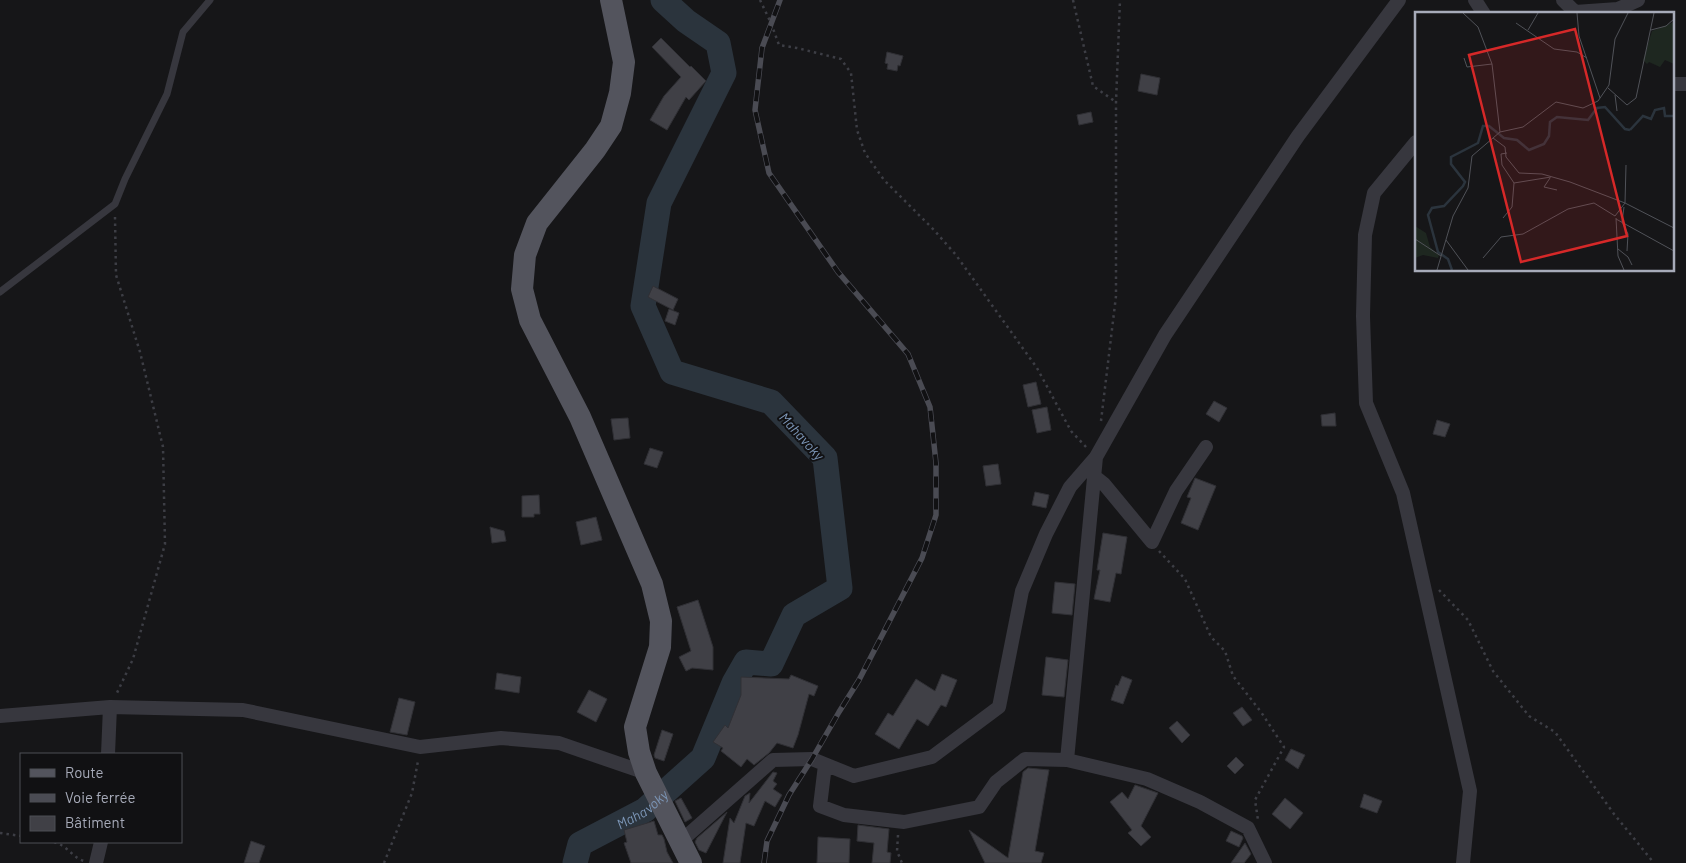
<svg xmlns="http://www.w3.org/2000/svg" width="1686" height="863" font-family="Barlow,sans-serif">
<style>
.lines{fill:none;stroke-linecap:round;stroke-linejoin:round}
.river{stroke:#2b343d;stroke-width:25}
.building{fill:#404046;stroke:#303035}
.path{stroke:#3d3e45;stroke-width:2.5;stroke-dasharray:2.5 4;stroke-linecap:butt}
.lane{stroke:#37373e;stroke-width:7}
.street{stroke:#37373e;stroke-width:14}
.primary{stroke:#53545d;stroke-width:22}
.rail-casing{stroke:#4a4b53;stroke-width:5.5}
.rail{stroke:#111113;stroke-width:4;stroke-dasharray:11;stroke-linecap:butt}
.labels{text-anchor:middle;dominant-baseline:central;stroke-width:4;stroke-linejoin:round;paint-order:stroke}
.water-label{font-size:14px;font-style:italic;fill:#7c96b7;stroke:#111113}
.inset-river{fill:none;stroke:#2b343d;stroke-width:2.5}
.inset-road{fill:none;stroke:#505258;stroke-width:1}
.view{fill:#d62828;fill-opacity:0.15;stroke:#d62828;stroke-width:2.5}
.inset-edge{fill:none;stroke:#a7abb9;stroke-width:2.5}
</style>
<rect width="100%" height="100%" fill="#161618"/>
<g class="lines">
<path class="river" id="s1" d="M575,863L580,844L645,810L703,758L734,683L746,662L771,664L794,615L840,588L825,458L771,402L672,372L643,306L659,203L724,73L718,43L686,21L663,0"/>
</g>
<path class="building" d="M661,38L690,67L691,66L706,81L689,100L686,97L667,130L650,120L664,96L681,77L652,47Z
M887,52L903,56L900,66L898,65L897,71L887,69L888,64L885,63Z
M1141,74L1160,78L1157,95L1138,91Z
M1091,112L1093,122L1079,125L1077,115Z
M653,286L678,299L673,310L648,297Z
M669,309L679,313L675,325L665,321Z
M1036,382L1041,404L1028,407L1023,385Z
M1214,401L1227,408L1219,422L1206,414Z
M1047,407L1051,430L1037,433L1032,410Z
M1335,413L1336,426H1322L1321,415Z
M628,418L630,438L614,440L611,419Z
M1437,420L1450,424L1445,437L1433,434Z
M650,448L663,452L657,468L644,464Z
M998,464L1001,484L986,486L983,466Z
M1195,478L1216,486L1198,530L1181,523L1191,498L1187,497Z
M1035,492L1049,495L1046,508L1032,505Z
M539,495L540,514H534V517H522V496Z
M596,517L602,540L581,545L576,522Z
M490,527L504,531L506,541L492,543Z
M1103,533L1127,537L1121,574L1116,573L1110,602L1094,599L1100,570H1097Z
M1055,582L1075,584L1072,615L1052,613Z
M698,600L713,647V670L692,668L686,671L679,657L691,651L677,607Z
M1046,657L1068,660L1064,697L1042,695Z
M497,673L521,677L519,693L495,689Z
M942,674L957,680L946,707L941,705L928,726L917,719L899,749L875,734L888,713L893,716L916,679L935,691Z
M791,675L818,686L814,696L809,694L798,735L793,748L777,743L769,753L754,765L747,759L741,767L721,751L723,748L713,742L725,725L728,728L741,695V677L789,679Z
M1122,676L1132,680L1123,704L1111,700L1116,685L1118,686Z
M589,690L607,699L596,722L577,712Z
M399,698L415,702L407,735L390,732Z
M1242,707L1252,720L1243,726L1233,713Z
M1177,721L1190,735L1182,743L1169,728Z
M662,730L673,734L664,761L655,758L654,755Z
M1291,749L1305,755L1298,769L1285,760Z
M1236,757L1244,765L1235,774L1227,766Z
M1028,768L1049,770L1035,851L1044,853L1041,863H985L969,830L1008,858L1023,772Z
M773,772L777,773L773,781L777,784L773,789L782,795L775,807L765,801L754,826L746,823L740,863H723L730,818L734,823L745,796L750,793L749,803Z
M1135,785L1158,793L1141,826L1151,837L1141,846L1128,833L1132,830L1110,802L1122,792L1128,799Z
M1364,794L1382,801L1377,813L1360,807Z
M681,798L692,818L685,822L675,801Z
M1285,798L1303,813L1290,829L1272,814Z
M727,812L706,853L699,850L695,842L697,838Z
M654,821L658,835H662L664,839L667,852L673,863H631L624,843L627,842L624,830Z
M858,825L889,829L887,852L891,853L890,863H872L874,843L857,841Z
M1231,831L1242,836L1243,838L1239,847L1226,841Z
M818,837L850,839L849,863H817Z
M251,841L265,846L259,863H244Z
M1245,843L1251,854L1244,863H1231Z"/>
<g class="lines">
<path class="path" d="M760,0L771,23L779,45L797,48L841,59L851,73L857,130L865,153L884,180L934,230L956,255L1037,368L1071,431L1086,447
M1073,0L1093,86L1116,102
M115,217L116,275L140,352L163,447L165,544L133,659L116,695
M1101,421L1116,296V102L1120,0
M1159,551L1185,579L1211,637L1225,651L1233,676L1261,712L1284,747L1255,800L1258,820
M1439,590L1468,620L1493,671L1529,716L1555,732L1614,814L1654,863
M0,833L21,836
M898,835L897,851L902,863
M54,842C68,846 73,858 84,861
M384,863L412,793L418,761"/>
<path class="lane" d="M0,292L115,204L125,179L167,94L183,32L210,0"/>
<path class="street" d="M1475,0L1484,14
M1563,0L1575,12L1618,9L1638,0
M1672,84H1686
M1416,142L1374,193L1365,235L1363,316L1366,403L1403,493L1470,791L1463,863
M1094,476L1104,484L1152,542L1176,491L1206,447
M0,716L110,707
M108,754L110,707L243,710L420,747L501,738L559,743L646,773
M1067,760L1147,779L1200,802L1248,828L1265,863
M825,765L820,806L844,815L904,822L979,807L996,782L1025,759L1067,760L1096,457
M681,841L773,760L812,759L854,776L932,757L999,707L1022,591L1046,534L1070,487L1096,457L1165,335L1298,136L1399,0
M96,863L101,842"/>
<path class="primary" d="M611,0L624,62L620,93L611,126L595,150L537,223L525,255L522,289L530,320L580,417L652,584L661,621L660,647L635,727L639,752L646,773L691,863"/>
<defs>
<path id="rail" d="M764,863L767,841L789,795L812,759L839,712L859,680L922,558L936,515V463L930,407L908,354L838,272L769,173L755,110L762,48L780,0"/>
</defs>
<use href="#rail" class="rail-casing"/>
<use href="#rail" class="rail"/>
</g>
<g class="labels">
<g class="water-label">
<text transform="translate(802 436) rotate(48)">Mahavoky</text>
<text stroke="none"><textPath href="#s1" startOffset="91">Mahavoky</textPath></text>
</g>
</g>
<g transform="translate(1415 12)">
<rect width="259" height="259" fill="#161618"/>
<path d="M259,10V52L250,48L245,55L234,50L232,52L228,48L237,19ZM0,214L11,221L15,235L24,243L23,246L8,243L0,246Z" fill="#1e2720"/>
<path class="inset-river" d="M215,118L228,104L236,107L240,98L249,96L250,104H259M37,258L33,247L23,240L13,203L17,196L29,194L48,174L50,170L36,152V145L63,131L68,114H74L89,126L102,128L114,138L129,132L134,124L135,110L142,105L173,108L182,96L190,95L210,117L215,118"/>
<path class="inset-road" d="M48,1L63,15L77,52M162,1L164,24L185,86M101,11L139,37L162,40L172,46M113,18L123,1M236,18L251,14L259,7M49,46L52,55L77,52L85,120M193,76L212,93L221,86L239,1M200,83L202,99M78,126L90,135L91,145L104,161L127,162L155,170L210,191L259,216M92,141L86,142L87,153L99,171L136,165M135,166L129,175L142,178M209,195L207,210L213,222L212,239M88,206L97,195L99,171M201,206L203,244L209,258M201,207L259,239M0,227L26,244M31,228L53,258M203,237L213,245L217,253M68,246L86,225L108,222L153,197L179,191L200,204L210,191L211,153M22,258L38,204L53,176L57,144L85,120L108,115L141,90L168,96L183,89L194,73L200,27L213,1"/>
<path class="view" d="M160,17L212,224L106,250L54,43Z"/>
<rect width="259" height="259" class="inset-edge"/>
</g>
<rect x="20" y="753" width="162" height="90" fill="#111113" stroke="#4d4f55"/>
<rect x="30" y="769" width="25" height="8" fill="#53545d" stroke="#4d4f55"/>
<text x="65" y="778" font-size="15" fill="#a7abb9">Route</text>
<rect x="30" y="794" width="25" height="8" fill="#4a4b53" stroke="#4d4f55"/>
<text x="65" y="803" font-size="15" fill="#a7abb9">Voie ferrée</text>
<rect x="30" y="816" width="25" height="15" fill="#404046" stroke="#4d4f55"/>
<text x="65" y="828" font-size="15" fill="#a7abb9">Bâtiment</text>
</svg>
